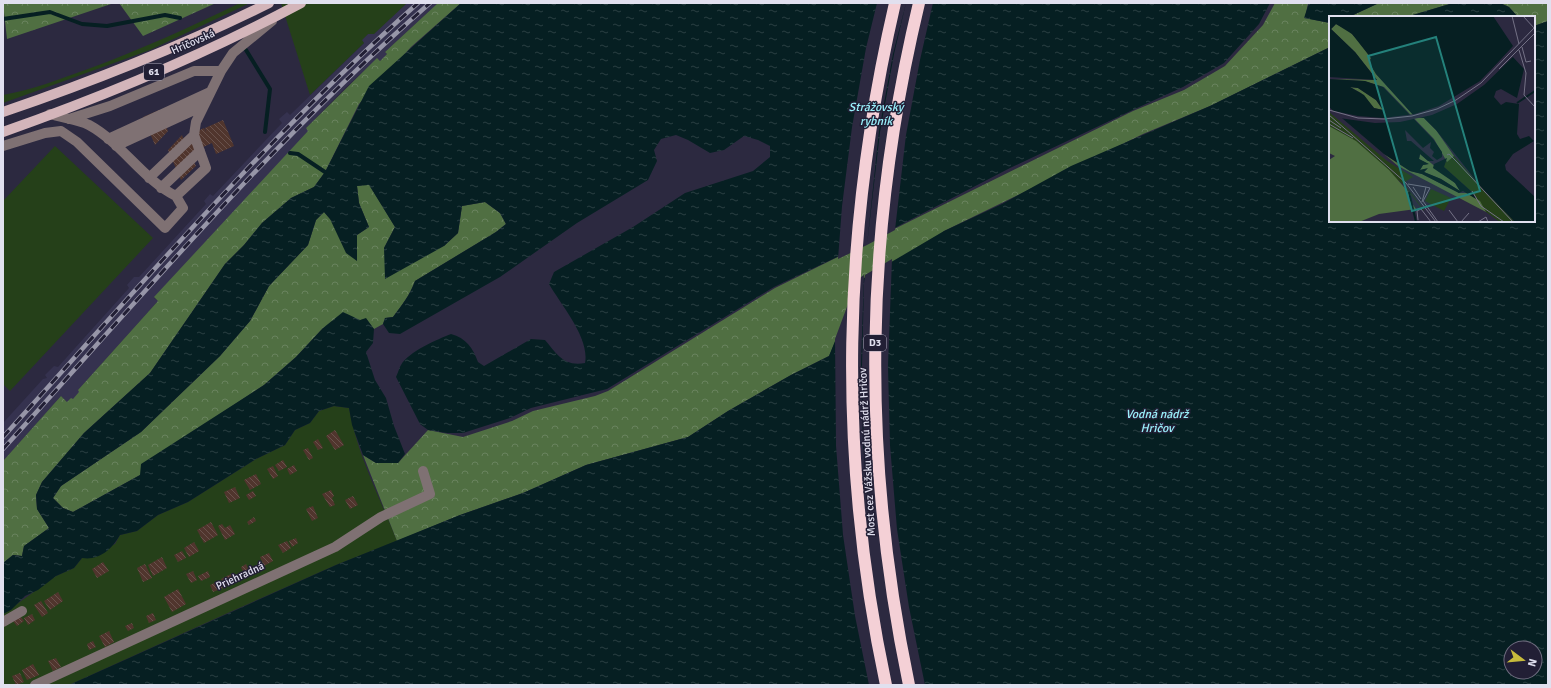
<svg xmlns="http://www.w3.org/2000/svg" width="1551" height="688" font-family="Signika,sans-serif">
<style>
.built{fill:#35324f}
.green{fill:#254019}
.forest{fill:url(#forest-crowns)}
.water{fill:url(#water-ripples);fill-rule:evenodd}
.pier{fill:#2c2940}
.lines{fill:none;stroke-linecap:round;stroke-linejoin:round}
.stream{stroke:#061f22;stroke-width:4}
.building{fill:url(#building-back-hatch)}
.minor{stroke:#7f7173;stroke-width:10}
.major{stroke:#d3b5ba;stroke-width:10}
.highway{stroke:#f4d0d6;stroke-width:12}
.rail-casing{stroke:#9796a8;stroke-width:4.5}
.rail{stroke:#221f35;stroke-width:3;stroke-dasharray:9;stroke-linecap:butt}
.labels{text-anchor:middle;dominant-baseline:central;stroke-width:3;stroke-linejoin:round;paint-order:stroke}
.shield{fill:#221f35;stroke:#a8a6b7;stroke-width:1}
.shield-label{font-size:10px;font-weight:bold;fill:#e1e0ef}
.street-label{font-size:11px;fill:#e1e0ef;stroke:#221f35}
.water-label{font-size:12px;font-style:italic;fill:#9af1fc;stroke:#221f35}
.inset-river{fill:none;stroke:#061f22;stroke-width:2}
.inset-road{fill:none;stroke:#747286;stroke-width:1}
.view{fill:#24817b;fill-opacity:0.15;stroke:#24817b;stroke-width:2}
.inset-edge{fill:none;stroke:#e1e0ef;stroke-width:2}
</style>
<defs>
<pattern id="forest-crowns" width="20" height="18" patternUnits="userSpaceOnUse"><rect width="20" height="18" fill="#506f42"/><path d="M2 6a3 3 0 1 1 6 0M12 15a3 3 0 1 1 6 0" fill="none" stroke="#69835e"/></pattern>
<pattern id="water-ripples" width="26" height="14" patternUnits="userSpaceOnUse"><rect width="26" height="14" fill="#061f22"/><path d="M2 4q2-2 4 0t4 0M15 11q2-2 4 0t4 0" fill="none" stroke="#2a3f42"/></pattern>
<pattern id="building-back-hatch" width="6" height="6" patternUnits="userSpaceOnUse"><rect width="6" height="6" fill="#50352d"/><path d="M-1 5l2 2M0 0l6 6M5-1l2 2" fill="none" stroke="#69524c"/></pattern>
</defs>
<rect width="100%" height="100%" fill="#2c2940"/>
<path class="built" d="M407,3H438L385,52L387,54L380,61L377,59L345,88L306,128L309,131L154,298L158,301L78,390L80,392L73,400L67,402L61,396L3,461V423L43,379L47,378L45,375L54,366L58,367L129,288L127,285L134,277H139L206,204L204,201L210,194L213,196L282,123L279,119L287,112L290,115L364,43L361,40L368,34L374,33Z"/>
<path class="green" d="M240,3H250L150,50L3,103V95C32,90 60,79 88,69C140,50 190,27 240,3Z
M281,3H407L374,34H368L362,40L364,43L310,95Z
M55,146L153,238L10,391L3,384V201Z
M334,406L349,408C357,454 380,498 397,541L336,565L230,612L69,685H3V614L56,576L74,568L82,558L115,544L120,535L137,531L158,515L188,502L256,459L285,445L295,430L310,423L319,411Z"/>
<path class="forest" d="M3,3H114L7,39Z
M119,3H216L143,36Z
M438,3H461L411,47L359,104L325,172L314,187L291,198L262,223L244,245L225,264L150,373L84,433L42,482L36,495L37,509L49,528L24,546L22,556L13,555L3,563V461L61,396L67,402L71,398L73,399L79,392L78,390L158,301L154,297L308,131L306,128L377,58L380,61L387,54L385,52Z
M1275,3H1308L1305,18L1330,23V47L1210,106L1143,134L944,231L846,317L829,356L791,375L728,411L688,437L586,465L523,493L460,515L397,541L363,455L376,463H398L428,430L463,437L512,421L533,411L595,396L608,391L775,288L1133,111L1184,90L1225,66L1263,25Z
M1379,3H1453L1406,17H1349Z
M1500,3H1548V21L1534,26V17H1518L1509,7Z
M369,184L395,227L384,248L444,246L458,233L462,206L485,202L500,213L506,224L496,232L415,281C410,295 402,305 393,317L385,318L383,324L374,329L366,319L323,328L296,357L264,385L220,414L140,475L73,512L63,508L53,498L61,486L141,432L220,356L250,321L269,286L308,245L316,220L324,212L330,219L357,235L369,227L359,203L357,186Z"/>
<path class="water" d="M461,3H1270L1259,24L1224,63L1183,87L1137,108L1010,168L856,248L774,287L607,389L531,408L510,418L463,433H447L428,430L420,424L396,377C398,373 399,368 401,365C408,352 438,339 451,334C466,338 473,348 478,362L484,366L531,339L545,340C557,354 564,367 585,363C590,338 561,305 549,284L554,272L633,227L685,193L753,171L770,157V146L758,140L744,136L724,150L710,153L688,140L676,135L661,139L654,150L657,161L648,180L577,223L500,277L400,334L389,333L383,324L385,318L393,317C402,305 410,295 415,281L496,232L506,224L500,213L485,202L462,206L458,233L444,246L385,279L384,248L395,227L369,185L357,186L359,203L369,227L357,235V261L346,253L330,219L324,212L316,220L308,245L269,286L250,321L220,356L141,432L61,486L53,498L63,508L73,512L140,475L141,464L264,385L296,357L323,328L343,312L360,320L366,318L374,329L373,343L366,352L375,380L386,398L394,426L405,454L398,463H376L363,455L352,425L349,408L334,406L319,411L310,423L295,430L285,445L256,459L188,502L158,515L137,531L120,535C112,549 99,561 82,558L74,568L56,576L38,590L25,596L11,610L3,614V563L13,555L22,556L24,546L49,528L37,509L36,495L42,482L84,433L150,373L225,264L244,245L262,223L291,198L314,187L325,172L369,86Z
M1309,3H1379L1349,17H1330V23L1304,18Z
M1453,3H1500L1509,7L1518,17H1406Z
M1548,21V685H69L336,565L460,515L523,493L586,465L688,437L728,411L791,375L829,356L859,281L944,231L1002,204L1071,166L1210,106L1330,47V221H1534V26ZM1511,648H1535V672H1511Z"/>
<path class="pier" d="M877,3H906L893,54L879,131L867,245L838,259L842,206L852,127L866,48Z
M906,3H933L920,60L906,135L895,230L867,245L880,132L894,54Z
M892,259L888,366L890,445L897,529L909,607L925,685H869L855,616L843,535L836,446L835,339L857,280L864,275L861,365L863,445L871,532L877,579L871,532L864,445L862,366L864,283L865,275Z"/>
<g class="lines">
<path class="stream" d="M3,19L50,12L82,24L107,26L165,15L180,18
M246,50L270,89L265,132
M290,153L298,154L325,172"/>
</g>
<path class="building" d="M159,110L168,131L155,145L143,117Z
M223,120L234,146L216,154L212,143L190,153L196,166L181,180L168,150L182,135L183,138L204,128L206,132L205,128Z
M335,430L344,445L335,450L326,436Z
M318,439L323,448L318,450L313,442Z
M308,448L313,458L309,460L303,450Z
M283,460L287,467L279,471L275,465Z
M294,465L297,471L290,475L287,469Z
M273,466L278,476L273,479L267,469Z
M256,474L261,484L250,490L244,480Z
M235,487L240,498L229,503L224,492Z
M331,490L334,496L332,498L335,505L330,507L322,494Z
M253,491L256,496L249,500L246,495Z
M353,496L358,505L350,509L345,500Z
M313,506L318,518L312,521L306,509Z
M254,517L256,521L249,525L247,522Z
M211,522L218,535L204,543L197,530Z
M222,524L225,528L230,525L235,534L225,540L218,526Z
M296,538L298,543L292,547L289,541Z
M287,541L291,548L283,553L278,545Z
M194,542L199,551L189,557L184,548Z
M182,551L186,558L178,562L174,555Z
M269,553L273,561L264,566L260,557Z
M162,557L167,568L153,576L148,565Z
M103,562L109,571L97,578L92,569Z
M145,564L152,578L143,582L137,568Z
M246,564L249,571L244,574L241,567Z
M193,571L197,580L191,583L186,574Z
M208,571L210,577L201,581L198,576Z
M233,573L236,580L225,586L221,579Z
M219,581L223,588L213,592L210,585Z
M178,589L186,604L172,612L164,597Z
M58,592L63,601L50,610L44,601Z
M41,601L48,613L42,617L34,605Z
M153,613L156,620L149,623L146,616Z
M32,614L35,620L28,625L24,618Z
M20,616L24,621L17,626L13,621Z
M132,623L134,628L128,631L125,626Z
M109,631L114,642L105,647L99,636Z
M93,641L96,647L89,650L87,644Z
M56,658L61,667L53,671L48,661Z
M33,664L39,675L27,680L22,670Z
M20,673L24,682L16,685L12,676Z"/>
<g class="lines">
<path class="minor" d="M50,114C62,118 78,119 89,125C122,143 142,179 176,196L206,168L194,135L196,122L221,71L233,53L272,21
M69,119L110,106L194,71H221
M108,139L210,92
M3,146L45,133L61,131L77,142L165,228L183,208L176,196
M116,146L203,106
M149,178L194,135
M161,188L200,151
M3,622L22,611
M35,685L335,547L381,517L430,494L423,471"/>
<path class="major" d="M3,112C94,81 182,46 269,3
M3,132C105,96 206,54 301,3"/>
<path class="highway" d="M886,685C837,455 842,231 895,3
M909,685C861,455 864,232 919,3"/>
<defs>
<path id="rail" d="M3,437C137,289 268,136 418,3
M3,449C141,297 275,138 430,3"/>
</defs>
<use href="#rail" class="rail-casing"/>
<use href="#rail" class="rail"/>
</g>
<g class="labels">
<g class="shield">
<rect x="144" y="64" width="20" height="16" rx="3"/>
<rect x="864" y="335" width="22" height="16" rx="3"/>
</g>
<g class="shield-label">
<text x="154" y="72">61</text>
<text x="875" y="343">D3</text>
</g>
<g class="street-label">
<text transform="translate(193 42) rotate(-24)">Hričovská</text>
<text transform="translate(867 452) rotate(-93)">Most cez Vážsku vodnú nádrž Hričov</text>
<text transform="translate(240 576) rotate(-25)">Priehradná</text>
</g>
<g class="water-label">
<text x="876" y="107">Strážovský<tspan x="876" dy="14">rybník</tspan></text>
<text x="1157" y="414">Vodná nádrž<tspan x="1157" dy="14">Hričov</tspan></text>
</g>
</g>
<g transform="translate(1329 16)">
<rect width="206" height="206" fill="#2c2940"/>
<path d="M0,96L58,145L84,161L74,167L86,182L95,194V195L74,168L0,110ZM125,140L152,171L186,206H171L157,196L143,176L115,151L114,148ZM102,173L122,182L115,195L96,185Z" fill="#254019"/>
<path d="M7,8L19,14L27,22L42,42L41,44L47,58L86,101L95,102L107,114L125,140L118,146L105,123L55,71L35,65L0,63L48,64L26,36L2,13ZM21,71L29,72L47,84L54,94L45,92L32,77ZM0,91L55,138L81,155L93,158L130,177H138L151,185L157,196L69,150ZM0,110L27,125L60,154L82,179L80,183L87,193L50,198L30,206H0V144L6,140L0,137ZM91,138L126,167L131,175L112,163L95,156L98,153L91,154L94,149L99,148L90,143Z" fill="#506f42"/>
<path d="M0,0H164L184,30L163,53L183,40L195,53L188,82L172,73L167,75L165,81L172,89L177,86L190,88L188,118L191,123L200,120L205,125L184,138L176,149L177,154L206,181V206H186L152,171L107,114L95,102L86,101L47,58L40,47L42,42L23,18L7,8L2,13L26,36L48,64L0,61ZM0,63L36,65L54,71L104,123L113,136V141L108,144L103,140L105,136L101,132L102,126L94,132L76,114L78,125H82L105,145H99L91,138L90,143L100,148L94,149L91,154L99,152L95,156L112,163L131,175L126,167L104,152L105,148L118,142L115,151L143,176L147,183L134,175L130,177L93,158L81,155L55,138L0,91ZM21,71L29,72L47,84L54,94L45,92L35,79Z" fill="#061f22" fill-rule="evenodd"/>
<path d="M186,29V39L155,69L128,88L103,99L71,106L46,107L10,102L0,94L29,100L54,102L86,98L110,90L151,65Z" fill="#2c2940"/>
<path class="inset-river" d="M188,87L206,75M80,176L87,206"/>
<path class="inset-road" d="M183,0L190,28M194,0L206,13M193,31L197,46L202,45M190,34L197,57L195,79L206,91M170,53L206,17M0,94L29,102L55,103L83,100L108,93L127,84L152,67L206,11M0,99L23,119M0,104L12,112M0,108L24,122M23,119L77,167L107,206M118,139L120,138L128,146L184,206M79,168L97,171L93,186M84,171L92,183M97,171L101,172L94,185L109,206M143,175L152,190L175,206M120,194L129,206M89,204L88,195L92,193L102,206M132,206L140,197M149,206L157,201L159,206"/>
<path class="view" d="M107,21L151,175L83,195L39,40Z"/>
<rect width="206" height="206" class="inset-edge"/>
</g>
<rect width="1551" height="688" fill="none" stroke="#e1e0ef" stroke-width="8"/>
<g transform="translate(1523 660) rotate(106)"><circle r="19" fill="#221f35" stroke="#6e6c7f"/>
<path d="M0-3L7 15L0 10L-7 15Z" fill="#c7bb3c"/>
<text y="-6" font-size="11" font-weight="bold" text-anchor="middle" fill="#e1e0ef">N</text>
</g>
</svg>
